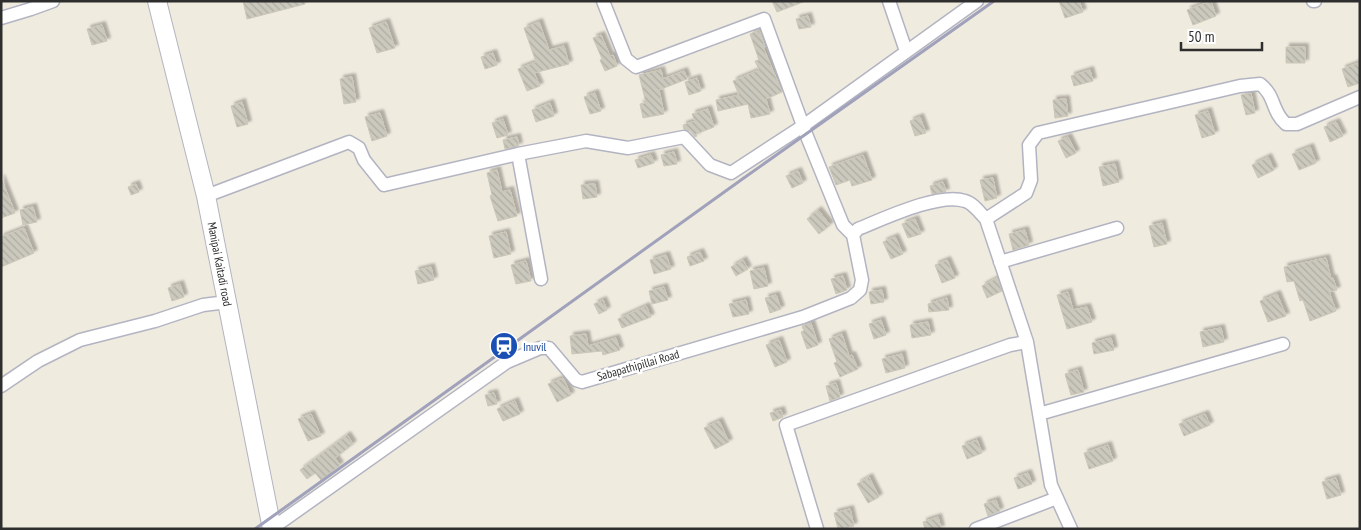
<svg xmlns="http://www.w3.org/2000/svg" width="1361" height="530" font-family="'PT Sans Narrow',sans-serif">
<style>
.building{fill:url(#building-back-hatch);stroke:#ccc8b8;filter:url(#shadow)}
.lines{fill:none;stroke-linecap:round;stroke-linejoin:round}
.minor-casing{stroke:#b3b4c2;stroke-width:15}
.secondary-casing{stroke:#b3b4c2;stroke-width:20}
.minor{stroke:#fff;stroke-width:12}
.secondary{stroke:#fff;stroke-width:18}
.rail{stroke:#a0a1ba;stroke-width:3}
.labels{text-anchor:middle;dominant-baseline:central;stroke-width:5;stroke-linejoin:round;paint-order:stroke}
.street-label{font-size:12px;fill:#2e2e2e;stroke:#fff}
.transit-label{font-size:12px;fill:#164399;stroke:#fff;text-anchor:start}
</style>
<defs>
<pattern id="building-back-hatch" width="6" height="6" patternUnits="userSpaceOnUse" patternTransform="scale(1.25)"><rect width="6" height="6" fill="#cbc9bd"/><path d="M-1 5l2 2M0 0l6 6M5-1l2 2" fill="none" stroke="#afada3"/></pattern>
<filter id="shadow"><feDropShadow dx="3.5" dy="-3.5" stdDeviation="1" flood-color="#0004"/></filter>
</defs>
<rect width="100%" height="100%" fill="#f0ebdf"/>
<path class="building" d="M243,1H304L305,4L247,19Z
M772,1H803V2L777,12Z
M1059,1H1079L1083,12L1065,18Z
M1211,1L1216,16L1193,25L1187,10Z
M808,16L811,27L799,29L796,19Z
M386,22L395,48L377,53L369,28Z
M539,22L549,50L564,46L569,64L534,73L540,86L527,91L518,69L536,62L524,28Z
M102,25L107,41L92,45L87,29Z
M759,30L765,47H763L782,92L766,99L770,114L751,118L748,104L718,111L716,100L739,95L733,81L759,70L755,61L759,60L750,34Z
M601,35L610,56L613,55L617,66L605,71L600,60L602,59L593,38Z
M1286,47H1305V63H1286Z
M493,53L497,65L485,69L481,57Z
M1358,63L1360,69V83L1348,87L1342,69Z
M661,70L663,79L684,71L687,79L659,90L664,114L643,118L640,104L646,103L639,75Z
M1090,70L1093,81L1074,86L1071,76Z
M352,77L356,102L344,104L340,79Z
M697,78L701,91L689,95L685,82Z
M595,93L601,111L590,114L584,97Z
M1251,93L1255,113L1246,115L1241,95Z
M1066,99L1068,116L1055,118L1053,100Z
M242,102L248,124L237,127L231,106Z
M550,103L554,116L536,122L532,110Z
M708,109L714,127L696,134L697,136L695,137L690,131L684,129L683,125L695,121L692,114Z
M1208,111L1215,134L1202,138L1195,115Z
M380,113L387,136L372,141L365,117Z
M920,117L926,133L915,136L910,121Z
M503,119L508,135L497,138L492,123Z
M1336,122L1343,136L1330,142L1324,127Z
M517,137L519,146L505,149L503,140Z
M1068,137L1076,153L1066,158L1058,141Z
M1310,147L1316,163L1299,170L1292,154Z
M674,152L677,164L664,166L661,155Z
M651,155L654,163L638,168L635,160Z
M863,155L872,180L852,186L850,180L836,185L829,167Z
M1268,157L1274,170L1258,178L1252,165Z
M1115,164L1119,182L1103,186L1099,167Z
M497,170L502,192L510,190L517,216L498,221L490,196L492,195L487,173Z
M798,171L803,183L792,188L786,176Z
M1,178L15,213L1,218Z
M993,178L997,198L985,201L980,180Z
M943,182L946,192L932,194L930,186Z
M136,184L139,192L131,195L128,187Z
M595,184L597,197L583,199L581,185Z
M33,207L37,222L23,225L20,210Z
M818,210L830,225L819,234L807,219Z
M915,219L921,234L908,238L902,224Z
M1162,223L1167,244L1154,247L1149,226Z
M24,228L34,253L1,267V237Z
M1025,230L1029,245L1013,250L1009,234Z
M506,232L511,254L494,258L489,236Z
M895,237L903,254L891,259L883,242Z
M700,252L704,261L690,266L687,257Z
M666,255L671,269L654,274L650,260Z
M1326,258L1331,279L1333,278L1337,290L1329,292L1336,311L1310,321L1303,300L1300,301L1294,281L1287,282L1284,267Z
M743,260L748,269L736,276L731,267Z
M947,260L955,278L942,283L935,265Z
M526,261L531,281L516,284L511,265Z
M431,267L434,280L418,284L415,271Z
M764,268L768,286L754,289L750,271Z
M843,276L847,290L836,294L831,279Z
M997,278L1002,291L987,298L982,286Z
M180,284L184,297L172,301L168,288Z
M664,287L668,300L652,304L649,291Z
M882,290L884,302L871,304L869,292Z
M1068,292L1073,310L1087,307L1092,322L1067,329L1057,295Z
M1277,294L1286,316L1268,322L1260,301Z
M776,295L781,309L770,313L765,298Z
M947,298L949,310L929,312L928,304Z
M603,300L607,310L599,314L594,304Z
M746,300L749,314L733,317L729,304Z
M646,306L651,317L622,328L618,319Z
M881,320L886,335L874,339L869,324Z
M928,322L931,335L912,338L910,325Z
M811,323L818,345L807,349L801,332L804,331L802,326Z
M1221,328L1224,342L1203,347L1200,332Z
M586,334L588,346L616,338L620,350L603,355L602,351L572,354L570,336Z
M842,334L849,356L852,355L858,369L840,377L834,363L837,362L829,339Z
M1111,338L1114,350L1094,354L1092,343Z
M779,340L787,362L775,367L766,345Z
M902,354L905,368L886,373L882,359Z
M1078,370L1084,392L1071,395L1065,374Z
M563,378L571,395L557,402L548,384Z
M836,383L840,397L830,401L826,386Z
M494,393L497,404L488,406L485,395Z
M515,401L520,414L503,421L497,409Z
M781,410L783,417L773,421L770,413Z
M311,414L321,436L308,441L298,419Z
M1205,414L1210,425L1184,436L1179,424Z
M719,421L729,442L715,449L704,428Z
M347,435L353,444L335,458L340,465L321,480L315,473L307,479L300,470Z
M977,440L982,453L967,459L962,446Z
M1108,445L1113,461L1089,469L1084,453Z
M1028,473L1032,484L1018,489L1014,478Z
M869,477L879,497L868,503L857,484Z
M1336,478L1341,495L1327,499L1322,482Z
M996,500L1000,511L988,516L984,504Z
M850,509L854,526L838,529L834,513Z
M938,517L941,529H925L923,522Z"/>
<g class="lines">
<defs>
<path id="minor" d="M603,1L626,59L636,67L764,19L806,134L843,225L853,235
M889,1L906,51
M1313,1H1315
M1,18L31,9L53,1
M518,154L541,279
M206,196L349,142L359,148L364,160L384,185L518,154L586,141L628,148L684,137L710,165L731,173L803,126L977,1
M1000,262L1117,228
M1,386L38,361L80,340L155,321L203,305L227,302
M1039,414L1283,344
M271,529L507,362L540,348H549L576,380L582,382L803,317L851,298L860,290L862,280L853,235L858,229C883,219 939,192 965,201C973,203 980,213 986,219
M817,529L786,425L1010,345L1027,342
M976,529L1057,498
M1071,529L1051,485L1027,342L986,219L1026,193L1031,180L1029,145L1038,133L1240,86L1260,84C1276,96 1271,111 1286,124H1297L1360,97"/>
<path id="secondary" d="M157,1L206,196L272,529"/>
</defs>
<use href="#minor" class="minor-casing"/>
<use href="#secondary" class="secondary-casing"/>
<use href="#minor" class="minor"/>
<use href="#secondary" class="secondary"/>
<path class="rail" d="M255,529L741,180L994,1"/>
</g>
<defs>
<symbol id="station-disc" viewBox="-11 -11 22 22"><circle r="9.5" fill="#1a4fb4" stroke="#fff"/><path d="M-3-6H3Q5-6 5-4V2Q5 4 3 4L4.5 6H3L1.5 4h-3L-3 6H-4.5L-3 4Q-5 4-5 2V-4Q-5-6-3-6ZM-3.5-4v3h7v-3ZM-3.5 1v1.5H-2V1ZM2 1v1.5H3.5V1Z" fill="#fff"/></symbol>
</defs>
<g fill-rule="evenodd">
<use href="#station-disc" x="488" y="330" width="32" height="32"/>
</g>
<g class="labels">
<g class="street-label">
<text transform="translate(220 264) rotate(79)">Manipai Kaitadi road</text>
<text transform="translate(638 365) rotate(-16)">Sabapathipillai Road</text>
</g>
<g class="transit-label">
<text x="523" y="346">Inuvil</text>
</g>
</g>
<rect width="1361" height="530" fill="none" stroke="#2e2e2e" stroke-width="5"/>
<path d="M1181 42v8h81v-8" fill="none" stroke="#2e2e2e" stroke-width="2.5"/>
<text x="1188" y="42" font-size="15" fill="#2e2e2e" stroke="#ffffff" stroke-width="4" paint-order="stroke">50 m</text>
</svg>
